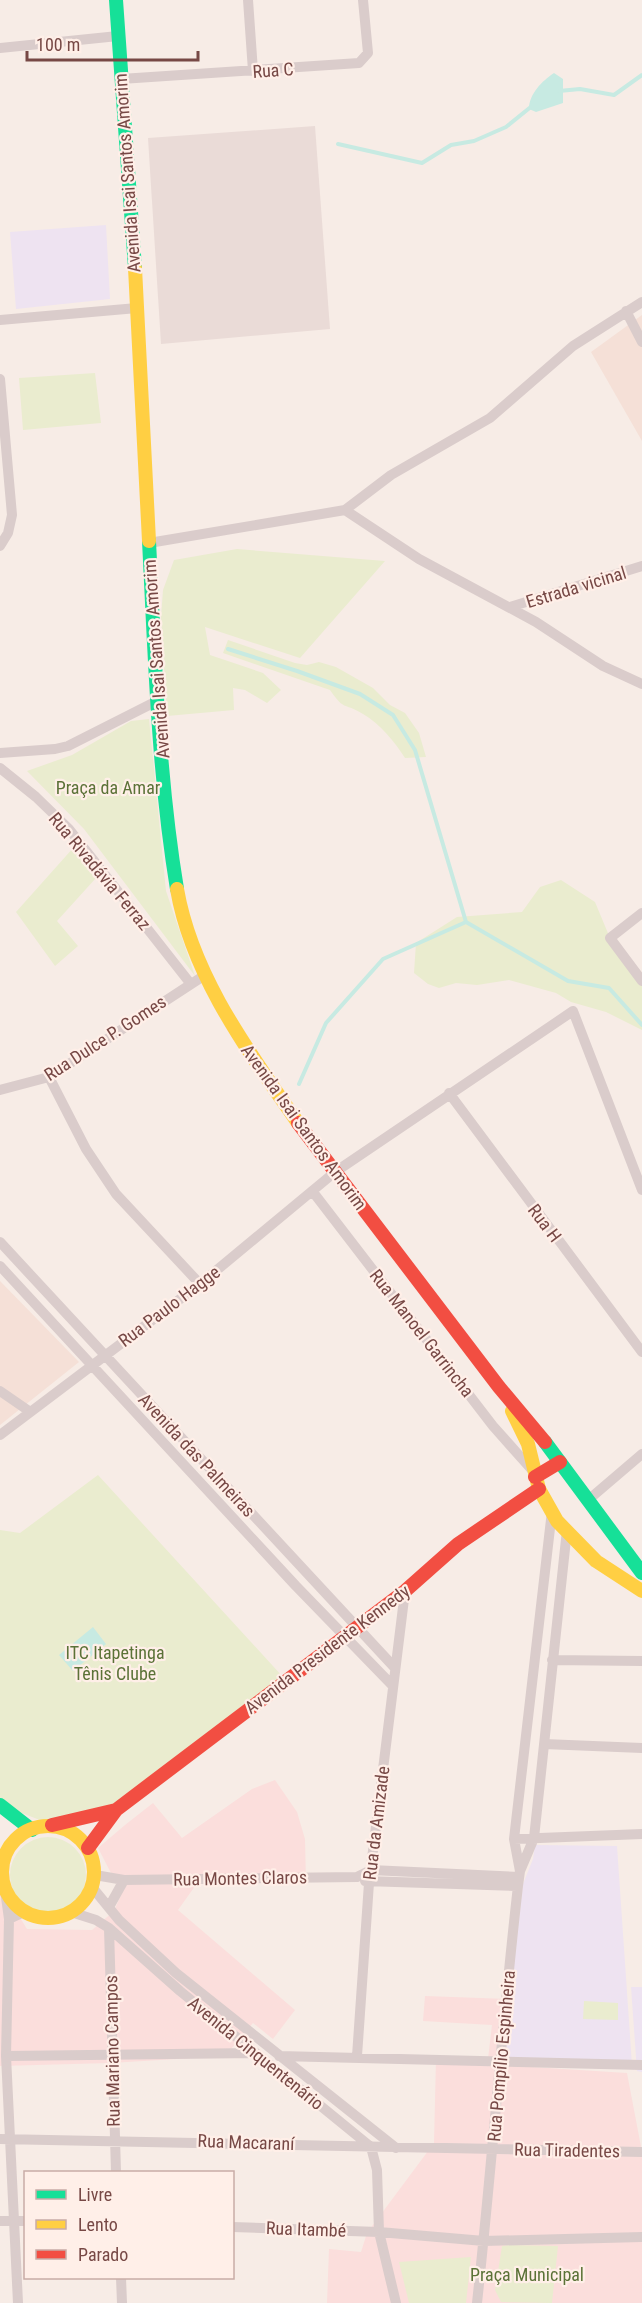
<svg xmlns="http://www.w3.org/2000/svg" width="642" height="2303" font-family="'Roboto Condensed',sans-serif">
<style>
.residential{fill:#f5e0d7}
.commercial{fill:#fbdedc}
.industrial{fill:#eadbd7}
.education{fill:#eee3f1}
.green{fill:#eaeccf}
.water{fill:#c7eae2}
.lines{fill:none;stroke-linecap:round;stroke-linejoin:round}
.stream{stroke:#c7eae2;stroke-width:4}
.street{stroke:#dacccb;stroke-width:10}
.fast{stroke:#16e098;stroke-width:14}
.slow{stroke:#ffcf43;stroke-width:14}
.jam{stroke:#f24e42;stroke-width:14}
.labels{text-anchor:middle;dominant-baseline:central;stroke-width:4.5;stroke-linejoin:round;paint-order:stroke}
.street-label{font-size:18px;fill:#774845;stroke:#ffefe8}
.park-label{font-size:18px;fill:#5b7237;stroke:#ffefe8}
</style>
<rect width="100%" height="100%" fill="#f7ece6"/>
<path class="residential" d="M642,315V441L591,352Z
M0,1281L79,1362L0,1425Z"/>
<path class="commercial" d="M275,1780L297,1812L305,1839L306,1882H198L178,1910L295,2010L273,2039L253,2023L225,2056L111,2063L0,2066V1885L27,1929L92,1930L114,1911L124,1888L111,1873L98,1848L125,1825L153,1803L182,1838L252,1789Z
M425,1996L508,1999L500,2065L627,2073L642,2152V2303H327L329,2249L361,2252L367,2233L434,2143L436,2059H488L492,2025L423,2021Z"/>
<path class="industrial" d="M315,126L330,329L161,344L148,138Z"/>
<path class="education" d="M106,225L110,299L16,309L10,232Z
M535,1845L617,1846L632,2065L503,2058L523,1884L533,1859Z
M631,1987H642V2072L637,2071Z"/>
<path class="green" d="M95,373L101,423L23,430L19,378Z
M237,549L385,561L300,658L205,627L210,655L263,673L281,690L267,703L245,690L233,688L234,710L167,716L161,617L163,590L174,560Z
M228,640L295,663L307,665L319,662L336,667L373,688L390,705L405,713L419,733L426,757L405,758C395,742 380,724 363,714C344,702 345,712 330,690L223,653Z
M149,719L166,891L195,976L84,829L27,771L72,755L131,721Z
M74,847L96,878L57,921L78,946L55,966L16,912Z
M561,880L595,902L610,938L642,986V1030L606,1012L571,1002L556,993L509,980L477,985L456,983L439,988L428,984L414,973L416,943L457,917L522,912L540,887Z
M98,1475L283,1677L110,1812L50,1824L9,1808L0,1800V1530L20,1533Z
M10 1875a38 38 0 1 1 76 0a38 38 0 1 1-76 0Z
M584,2001L618,2003V2020L583,2019Z
M509,2245L558,2246L552,2303L501,2302L495,2290L502,2246Z
M471,2257L466,2303H409L399,2262Z"/>
<path class="water" d="M554,73L563,79V103L536,112L529,109C529,94 542,81 554,73Z
M93,1627L106,1644L73,1671L59,1655Z"/>
<g class="lines">
<path class="stream" d="M559,91L580,89L614,95L642,75
M338,144L422,163L451,145L474,141L506,127L532,106
M228,649L297,671L360,694L393,715L415,750L466,922
M299,1084L326,1023L383,959L466,922L568,981L609,988L642,1025"/>
<path class="street" d="M248,0L253,71
M0,48L118,36
M121,79L359,63L368,53L363,0
M626,311L642,342
M0,320L137,308
M0,379L12,515L8,533L0,546
M345,510L391,475L490,418L573,346L642,302
M149,543L345,510L419,559L536,622L603,666L642,684
M510,607L642,566
M0,753L55,749L68,746L157,701
M0,768L36,797L69,829L190,983
M642,913L610,938L642,981
M49,1077L86,1149L116,1194L200,1284
M0,1090L49,1077L205,975
M449,1093L642,1352
M313,1192L493,1426L533,1471
M0,1242L395,1668
M0,1266L296,1586L392,1685
M0,1391L29,1411
M0,1435L200,1284L335,1172L573,1011L642,1190
M587,1501L642,1454
M552,1660L642,1661
M544,1744L642,1748
M514,1839L642,1834
M0,1866H2
M520,1871L514,1839L552,1511
M95,1875L124,1880L357,1877L371,1870L519,1877
M0,1877H2
M365,1881L518,1886
M92,1887L119,1920L176,1973L396,2148
M5,1890L9,1919L6,2056L18,2303
M109,1907L124,1880
M71,1912L96,1920L109,1928L180,1991L371,2147L377,2170L379,2232L396,2303
M9,1919L24,1912
M109,1928L116,2172
M6,2056L255,2053
M279,2056L642,2065
M357,2056L369,1883L405,1591
M0,2139L642,2152
M0,2221H26
M232,2227L379,2232L484,2241L642,2237
M121,2278L122,2303
M477,2303C492,2164 502,2025 518,1886L520,1871L534,1838L567,1530"/>
<path class="fast" d="M116,0L135,268
M149,541C155,658 158,774 177,889
M545,1442L642,1573
M0,1805L32,1830"/>
<path class="slow" d="M135,268L149,541
M177,889C192,976 249,1052 298,1123
M512,1411L528,1444L539,1489L557,1521L596,1561L642,1591
M2 1872a46 46 0 1 1 92 0a46 46 0 1 1-92 0Z"/>
<path class="jam" d="M298,1123L499,1387L545,1442
M535,1477L560,1462
M52,1825L116,1810
M88,1848L116,1810L405,1591L458,1544L539,1489"/>
</g>
<g class="labels">
<g class="street-label">
<text transform="translate(273 70) rotate(-4)">Rua C</text>
<text transform="translate(127 173) rotate(-94)">Avenida Isai Santos Amorim</text>
<text transform="translate(576 587) rotate(-17)">Estrada vicinal</text>
<text transform="translate(156 659) rotate(-94)">Avenida Isai Santos Amorim</text>
<text transform="translate(100 871) rotate(50)">Rua Rivadávia Ferraz</text>
<text transform="translate(105 1038) rotate(-33)">Rua Dulce P. Gomes</text>
<text transform="translate(304 1127) rotate(54)">Avenida Isai Santos Amorim</text>
<text transform="translate(545 1223) rotate(53)">Rua H</text>
<text transform="translate(169 1306) rotate(-37)">Rua Paulo Hagge</text>
<text transform="translate(422 1333) rotate(52)">Rua Manoel Garrincha</text>
<text transform="translate(197 1455) rotate(47)">Avenida das Palmeiras</text>
<text transform="translate(327 1649) rotate(-37)">Avenida Presidente Kennedy</text>
<text transform="translate(376 1823) rotate(-83)">Rua da Amizade</text>
<text transform="translate(240 1878) rotate(-1)">Rua Montes Claros</text>
<text transform="translate(112 2051) rotate(-91)">Rua Mariano Campos</text>
<text transform="translate(256 2053) rotate(39)">Avenida Cinquentenário</text>
<text transform="translate(501 2056) rotate(-85)">Rua Pompílio Espinheira</text>
<text transform="translate(246 2142) rotate(2)">Rua Macaraní</text>
<text transform="translate(567 2150) rotate(1)">Rua Tiradentes</text>
<text transform="translate(306 2229) rotate(2)">Rua Itambé</text>
</g>
<g class="park-label">
<text x="108" y="787">Praça da Amar</text>
<text x="115" y="1652">ITC Itapetinga<tspan x="115" dy="21">Tênis Clube</tspan></text>
<text x="527" y="2274">Praça Municipal</text>
</g>
</g>
<rect x="24" y="2171" width="210" height="108" fill="#ffefe8" stroke="#c9aca7" stroke-width="1.5"/>
<rect x="36" y="2190" width="30" height="9" fill="#16e098" stroke="#c9aca7" stroke-width="1.5"/>
<text x="78" y="2201" font-size="18" fill="#774845">Livre</text>
<rect x="36" y="2220" width="30" height="9" fill="#ffcf43" stroke="#c9aca7" stroke-width="1.5"/>
<text x="78" y="2231" font-size="18" fill="#774845">Lento</text>
<rect x="36" y="2250" width="30" height="9" fill="#f24e42" stroke="#c9aca7" stroke-width="1.5"/>
<text x="78" y="2261" font-size="18" fill="#774845">Parado</text>
<path d="M27 51v9h171v-9" fill="none" stroke="#774845" stroke-width="3"/>
<text x="36" y="51" font-size="18" fill="#774845" stroke="#ffefe8" stroke-width="4.5" paint-order="stroke">100 m</text>
</svg>
